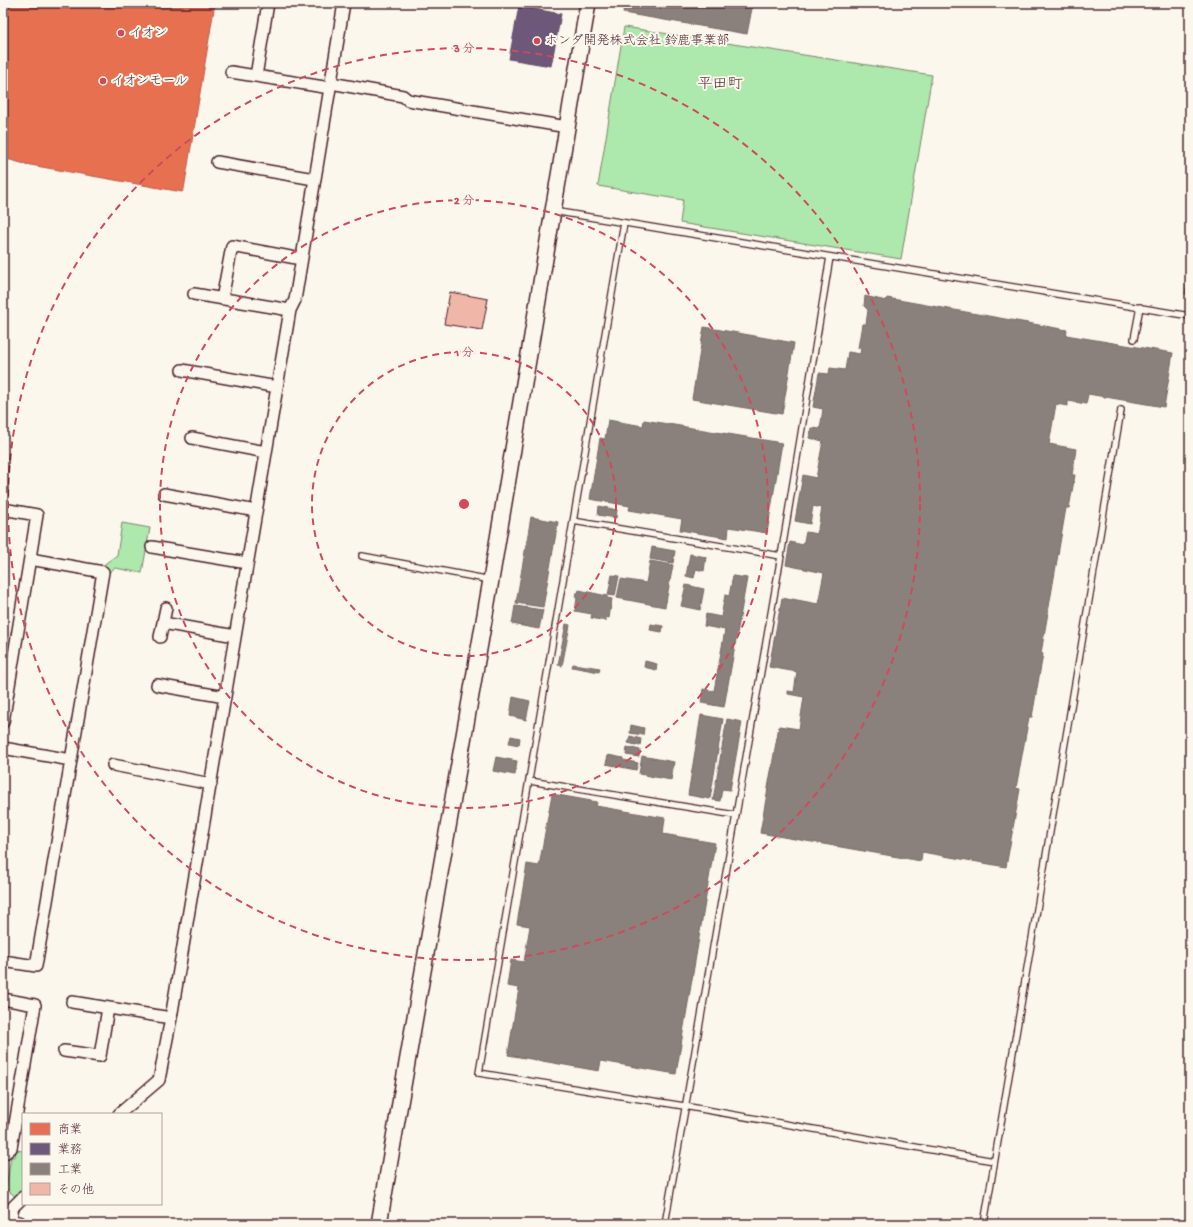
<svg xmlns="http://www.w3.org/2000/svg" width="1193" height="1227" font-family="'Gochi Hand','Klee One',sans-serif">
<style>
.green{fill:#ade8ad;stroke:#7c846c}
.shops{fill:#e76f51;stroke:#b85746}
.offices{fill:#6d597a;stroke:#624862}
.industry{fill:#8a817c;stroke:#776464}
.building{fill:#f0b7a8;stroke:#4a1f2b}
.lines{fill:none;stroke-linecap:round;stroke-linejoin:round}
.lane-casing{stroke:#4a1f2b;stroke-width:8}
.street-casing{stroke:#4a1f2b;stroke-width:14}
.secondary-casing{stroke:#4a1f2b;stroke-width:18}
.lane{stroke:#fbf7ec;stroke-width:5.5}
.street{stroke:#fbf7ec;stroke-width:11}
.secondary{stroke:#fbf7ec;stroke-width:15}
.ring{fill:none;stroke:#d1495b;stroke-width:2;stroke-dasharray:7 5}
.poi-dot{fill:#d1495b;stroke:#fbf7ec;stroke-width:1.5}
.labels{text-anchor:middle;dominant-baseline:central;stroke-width:4;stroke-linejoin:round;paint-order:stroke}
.poi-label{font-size:13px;fill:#4a1f2b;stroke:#fbf7ec;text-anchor:start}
.quarter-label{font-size:15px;fill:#4a1f2b;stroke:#fbf7ec}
.centre{fill:#d1495b;stroke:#fbf7ec;stroke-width:2}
.ring-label{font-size:12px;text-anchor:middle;font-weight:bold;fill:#d1495b;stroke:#fbf7ec;stroke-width:4;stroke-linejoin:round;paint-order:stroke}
</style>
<rect width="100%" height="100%" fill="#fbf7ec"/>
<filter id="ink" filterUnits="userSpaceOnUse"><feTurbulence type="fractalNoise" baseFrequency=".025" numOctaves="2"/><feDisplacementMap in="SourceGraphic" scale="8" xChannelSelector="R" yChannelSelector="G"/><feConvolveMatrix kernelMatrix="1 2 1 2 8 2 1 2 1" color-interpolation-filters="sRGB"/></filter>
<g filter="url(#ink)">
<path class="green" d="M624,27L932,75L901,259L680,223L683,200L598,186Z
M122,523L150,528L142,573L115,568L108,573L102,566L117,555Z
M16,1150L23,1151V1191L16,1197L6,1189L11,1157H15Z"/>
<path class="shops" d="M3,3H215L184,189L182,192L25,164L3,158Z"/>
<path class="offices" d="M519,6L561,14L551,66L509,59Z"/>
<path class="industry" d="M624,3H753L747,34L623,13Z
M1190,260V295L1185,294Z
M865,296L886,301L887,298L1067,330L1066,335L1173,353L1164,407L1088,394L1086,404L1068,401V406L1056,404L1049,444L1076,449L1072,475H1075L1069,508H1066L1041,653L1043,654L1032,717H1029L1016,788L1020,789L1006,867L922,852L921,861L760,833L779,726L799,729L804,697L788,694V691L794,692L797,672L769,667L782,598L792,600V599L818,604L824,573L786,565L790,542L803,545L806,532L817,534L822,508L813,506L810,524L795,521L803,475L816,478L823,441L809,438L811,428L820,429L823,409L813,407L819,373L829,374L830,368L845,370L848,352L860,354L861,348H858L862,324H866L868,310L864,306Z
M704,327L794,343L782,414L692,399Z
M608,420L643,426L644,420L782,443L767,533L729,527L728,538L680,530L682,519L629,510L630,506L590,499L600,438L605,439Z
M599,506L617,510L616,518L598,515Z
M531,517L558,522L543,607L516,603Z
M652,547L675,551L673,563L650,559Z
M690,554L706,557L704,571L696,569L694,578L686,576Z
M650,561L673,565L665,607L617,598L621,579L646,583Z
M612,575L619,576L615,596L608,595Z
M733,576L747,578L724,707L701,703L703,689L714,691L725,630L704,626L706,614L721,617L725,595L729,596Z
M686,585L704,589L700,610L681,606Z
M579,590L607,596V598L612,599L609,618L606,617V621L591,618L592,614L575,611L577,598L575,597L576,593H578Z
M515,606L543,610L539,629L512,624Z
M566,624L570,625L562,666L558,665Z
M651,624L663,626L662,632L650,630Z
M645,661L657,664L656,670L644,667Z
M573,664L600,668L599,672L572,667Z
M513,697L530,701L526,720L510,716Z
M701,715L723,719L710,799L688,795Z
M727,719L742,722L730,790L722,789L720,801L713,800Z
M631,725L644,728L643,735L630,733Z
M511,736L520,738L519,745L509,743Z
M630,736L641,739L640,746L628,743Z
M627,747L640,750L639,757L626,755Z
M608,755L623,758V760L638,763L636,770L606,764Z
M642,756L674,762L671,780L639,774Z
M496,757L517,761L515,775L493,771Z
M552,794L597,802L596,806L665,818L663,834L715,843L676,1074L601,1061L599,1071L508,1055L519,988L507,986L511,960L524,962L530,926L517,924L527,864L539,866Z"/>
<path class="building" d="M450,292L488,299L482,330L444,324Z"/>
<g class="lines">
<defs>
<path id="lane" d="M553,211L1190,316
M624,223L479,1073L684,1106L994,1161
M1134,339L1140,307
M573,521L781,556
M362,556L491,580
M530,781L735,815
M665,1224L781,556L830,257
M984,1224L1121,410"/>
<path id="street" d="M231,72L330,88
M256,76L268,3
M331,83L403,96L408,100L567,127
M217,162L314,179
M194,294L290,310
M222,299L232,246L301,259
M182,370L277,387
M192,438L266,452
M164,494L256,511
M3,509L37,515L3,722
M152,547L247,563
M163,623L235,636
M160,637L166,608
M157,685L225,697
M3,748L71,760
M113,765L211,784
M3,961L36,966L103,572L30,559
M3,999L35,1005L11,1148L5,1153H3
M72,1002L171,1018
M64,1051L100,1056L108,1008
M119,1114L159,1080L171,1018L290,310L295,300L344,3
M10,1222L13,1207L23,1197"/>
<path id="secondary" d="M3,1221L19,1224
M379,1224L491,580L588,3"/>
</defs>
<use href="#lane" class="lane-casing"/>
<use href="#street" class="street-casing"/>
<use href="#secondary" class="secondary-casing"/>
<use href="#lane" class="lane"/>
<use href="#street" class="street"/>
<use href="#secondary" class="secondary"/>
</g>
</g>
<g class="ring">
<circle cx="464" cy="504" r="152"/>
<circle cx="464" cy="504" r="304"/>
<circle cx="464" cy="504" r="456"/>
</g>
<g class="poi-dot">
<circle cx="121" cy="33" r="4"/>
<circle cx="537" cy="41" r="4"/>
<circle cx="103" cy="81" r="4"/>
</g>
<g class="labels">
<g class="poi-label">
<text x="129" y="33">イオン</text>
<text x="545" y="41">ホンダ開発株式会社 鈴鹿事業部</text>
<text x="111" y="81">イオンモール</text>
</g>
<g class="quarter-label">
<text x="720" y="85">平田町</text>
</g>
</g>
<circle cx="464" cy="504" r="6" class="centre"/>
<g class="ring-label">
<text x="464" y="52">3 分</text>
<text x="464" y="204">2 分</text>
<text x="464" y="356">1 分</text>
</g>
<rect width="1193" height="1227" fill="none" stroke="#fbf7ec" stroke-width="16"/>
<rect x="8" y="8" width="1177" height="1211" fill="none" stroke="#4a1f2b" stroke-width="1.5" filter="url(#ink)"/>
<rect x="22" y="1113" width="140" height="92" fill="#fbf7ec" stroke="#b4a19f"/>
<rect x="30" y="1123" width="20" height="12" fill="#e76f51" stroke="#b4a19f"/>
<text x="58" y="1133" font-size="12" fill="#4a1f2b">商業</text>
<rect x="30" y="1143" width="20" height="12" fill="#6d597a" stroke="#b4a19f"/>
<text x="58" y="1153" font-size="12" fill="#4a1f2b">業務</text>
<rect x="30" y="1163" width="20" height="12" fill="#8a817c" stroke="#b4a19f"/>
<text x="58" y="1173" font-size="12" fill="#4a1f2b">工業</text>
<rect x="30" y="1183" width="20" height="12" fill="#f0b7a8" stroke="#b4a19f"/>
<text x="58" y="1193" font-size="12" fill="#4a1f2b">その他</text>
</svg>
